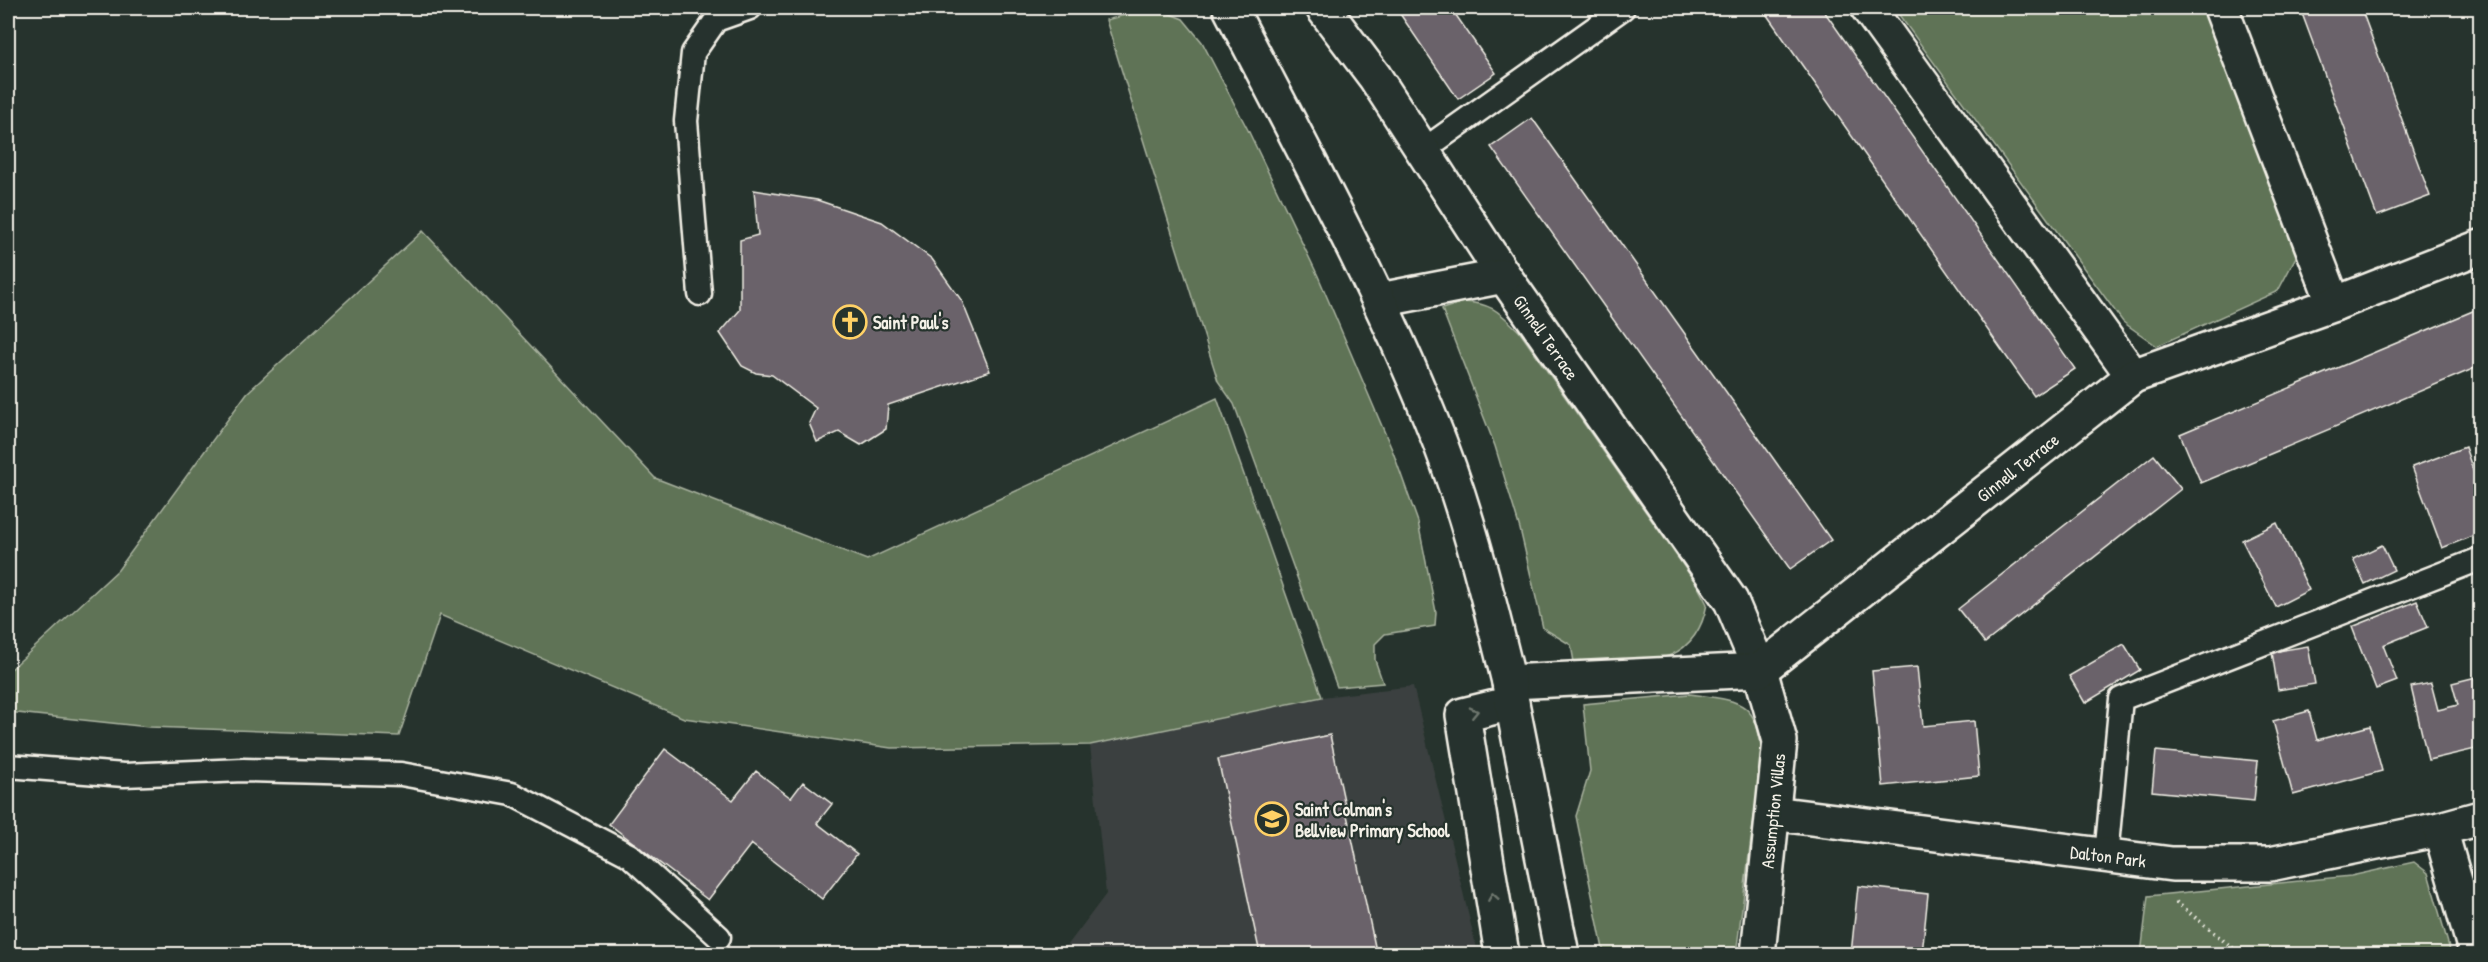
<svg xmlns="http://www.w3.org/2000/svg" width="2488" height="962" font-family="'Patrick Hand',sans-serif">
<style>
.built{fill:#3a413f}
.green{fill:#5e7356;stroke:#a9b29f;stroke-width:1.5}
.building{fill:#6a626a;stroke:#f4f1e8;stroke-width:1.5}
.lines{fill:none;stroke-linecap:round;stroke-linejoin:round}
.service-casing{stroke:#f4f1e8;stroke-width:27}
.minor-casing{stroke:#f4f1e8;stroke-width:38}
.tertiary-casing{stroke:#f4f1e8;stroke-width:38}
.path{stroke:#f4f1e8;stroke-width:4;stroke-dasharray:1.5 4.5;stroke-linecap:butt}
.service{stroke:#26332d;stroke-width:22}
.minor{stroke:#26332d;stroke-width:33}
.tertiary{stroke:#26332d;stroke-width:33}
.oneway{stroke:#6e766e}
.labels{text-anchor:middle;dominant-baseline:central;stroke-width:4.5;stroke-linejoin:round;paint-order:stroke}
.poi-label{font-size:18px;font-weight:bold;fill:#f4f1e8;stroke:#26332d;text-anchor:start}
.street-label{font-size:18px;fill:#f4f1e8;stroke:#26332d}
</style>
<rect width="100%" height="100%" fill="#26332d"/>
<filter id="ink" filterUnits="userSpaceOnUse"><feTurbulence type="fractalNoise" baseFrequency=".0167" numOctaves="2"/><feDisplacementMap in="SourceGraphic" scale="12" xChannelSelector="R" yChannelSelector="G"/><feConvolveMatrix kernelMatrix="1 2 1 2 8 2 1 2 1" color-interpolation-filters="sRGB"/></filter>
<g filter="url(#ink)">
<path class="built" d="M1413,686L1478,954H1061L1106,894L1090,745L1322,697Z"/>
<path class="green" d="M1894,8H2206L2299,251L2278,291L2157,346L2123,322Z
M1163,11L1183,19L1202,42L1248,130L1318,276L1393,452L1418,522L1436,612L1435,626L1385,634L1375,644V660L1383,683L1337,687L1234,404L1218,381L1106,20L1137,12Z
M423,231L655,478L867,560L1217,398L1322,697L1090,745L891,748L684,718L440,615L399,736L149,727L8,712V672L118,570L247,393Z
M1464,302C1492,303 1500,313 1519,331L1697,585L1707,604C1703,626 1693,645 1671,655C1656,662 1594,662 1574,662L1571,645L1543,628L1520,529L1495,446L1442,309Z
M1689,694C1740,701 1757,699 1762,756L1736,954H1604L1576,816L1590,771L1583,704Z
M2414,862L2428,873L2451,954H2141L2148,896L2351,876Z"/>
<path class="building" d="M1396,8H1451L1496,73L1458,99Z
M1762,8H1822L2075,369L2034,396Z
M2300,8H2361L2430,196L2377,216Z
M1532,118L1831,540L1790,569L1491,147Z
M754,190L817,200L882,222L932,259L962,301L990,371L888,405L886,429L861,445L839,432L817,442L809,423L816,408L772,375L756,373L742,366L720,333L740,310V240L758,235Z
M2480,308V366L2201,483L2180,434Z
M2465,447L2480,490V533L2442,548L2412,467Z
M2154,455L2181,489L1985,643L1958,609Z
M2277,523L2309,590L2276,607L2242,540Z
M2382,545L2394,570L2365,584L2353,559Z
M2417,601L2428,627L2383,645L2397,681L2376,689L2352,627Z
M2124,644L2140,670L2085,703L2069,676Z
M2308,646L2315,684L2278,690L2272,652Z
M1917,667L1923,726L1974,721L1979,776L1883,786L1872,671Z
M2480,676V748L2428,760L2411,687L2431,683L2438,710L2458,705L2452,683Z
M2309,711L2317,740L2370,726L2382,771L2293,795L2273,721Z
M1330,735L1376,951L1391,948L1393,954H1260L1218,759Z
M665,749L733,800L756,771L791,798L803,782L832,804L817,823L857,854L822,899L751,844L708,900L609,824Z
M2156,751L2258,761L2254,801L2152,791Z
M1858,886L1928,894L1922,954H1851Z"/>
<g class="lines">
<defs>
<path id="service" d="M1422,151L1623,8
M700,294L686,121L693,53L716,20L750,8
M8,766L124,775L243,770L401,774L512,794L629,855L719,937
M2106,856L2121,699L2480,559"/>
<g id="minor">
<path id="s1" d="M1323,8L1375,77L1504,276L1731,601L1760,670L1780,741L1758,954"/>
<path d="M1868,8L2133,376"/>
<path d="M2221,8L2334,304"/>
<path d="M1380,300L1504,276"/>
<path id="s2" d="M1509,682L1760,670L2133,376L2334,304L2480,247"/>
<path id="s3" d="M1773,813L2172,864H2270L2440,829"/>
<path d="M1502,954L1463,715L1512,703"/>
<path d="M2476,954L2440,829L2480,818"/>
</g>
<path id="tertiary" d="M1230,8C1300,144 1374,278 1431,420C1466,505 1487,593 1509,682L1512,703L1562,954"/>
</defs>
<use href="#service" class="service-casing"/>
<use href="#minor" class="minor-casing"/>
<use href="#tertiary" class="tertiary-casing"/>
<path class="path" d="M2176,902L2240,954"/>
<use href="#service" class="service"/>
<use href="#minor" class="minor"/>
<use href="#tertiary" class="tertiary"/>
</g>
<defs><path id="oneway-chevron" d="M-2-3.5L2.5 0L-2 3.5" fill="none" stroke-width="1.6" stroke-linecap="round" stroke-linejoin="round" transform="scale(1.5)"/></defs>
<g class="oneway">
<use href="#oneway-chevron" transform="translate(1474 712) rotate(-13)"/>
<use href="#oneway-chevron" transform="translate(1493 897) rotate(-99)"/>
</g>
</g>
<defs>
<symbol id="church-ring" viewBox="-11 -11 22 22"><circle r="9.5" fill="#26332d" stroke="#ffd166" stroke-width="1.5"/><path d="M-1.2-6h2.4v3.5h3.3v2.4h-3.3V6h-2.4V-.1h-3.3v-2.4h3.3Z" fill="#ffd166"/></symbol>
<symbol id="school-ring" viewBox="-11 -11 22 22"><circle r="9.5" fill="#26332d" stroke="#ffd166" stroke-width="1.5"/><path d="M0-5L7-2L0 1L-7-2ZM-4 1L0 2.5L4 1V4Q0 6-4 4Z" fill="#ffd166"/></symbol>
</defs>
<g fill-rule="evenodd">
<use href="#church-ring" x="831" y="303" width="38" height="38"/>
<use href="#school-ring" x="1253" y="800" width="38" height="38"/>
</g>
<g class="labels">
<g class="poi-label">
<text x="873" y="322">Saint Paul's</text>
<text x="1295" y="809">Saint Colman's<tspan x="1295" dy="21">Bellview Primary School</tspan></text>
</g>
<g class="street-label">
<text stroke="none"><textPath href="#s1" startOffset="398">Ginnell Terrace</textPath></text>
<text stroke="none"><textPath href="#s2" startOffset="579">Ginnell Terrace</textPath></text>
<text transform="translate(1773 811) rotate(-84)">Assumption Villas</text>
<text stroke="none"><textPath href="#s3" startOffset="338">Dalton Park</textPath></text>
</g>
</g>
<rect width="2488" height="962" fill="none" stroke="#26332d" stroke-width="30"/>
<rect x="15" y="15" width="2458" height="932" fill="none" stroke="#f4f1e8" stroke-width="2" filter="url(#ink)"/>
</svg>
